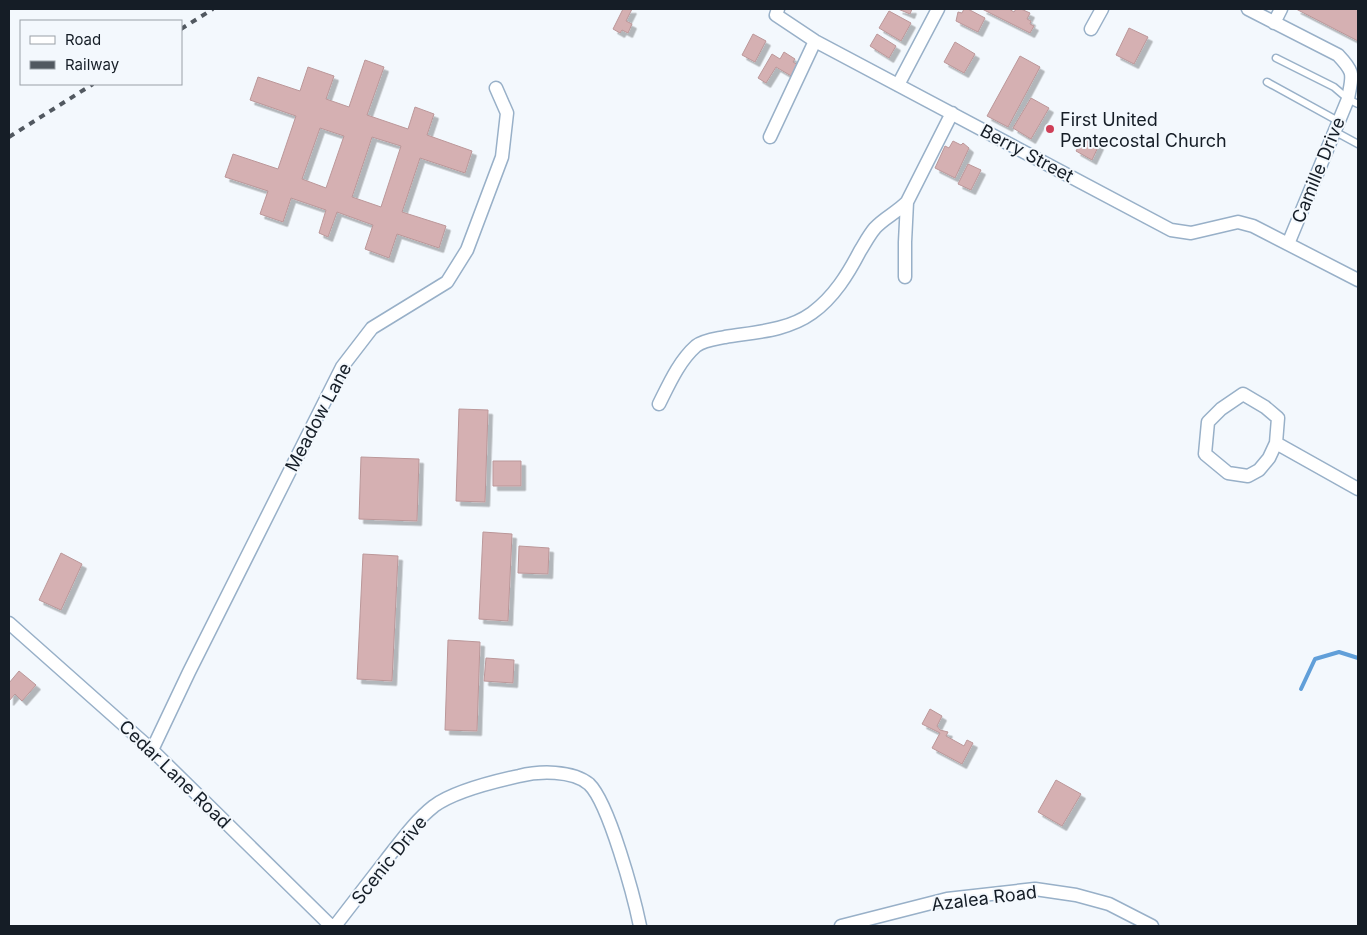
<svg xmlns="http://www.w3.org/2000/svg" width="1367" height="935" font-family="Inter,sans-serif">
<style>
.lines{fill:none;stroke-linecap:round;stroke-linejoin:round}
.stream{stroke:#619fd9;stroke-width:4}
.building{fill:#d5b0b2;stroke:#bb9799;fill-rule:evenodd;filter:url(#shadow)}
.lane-casing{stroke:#98b0c8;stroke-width:9}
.street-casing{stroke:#98b0c8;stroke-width:15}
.lane{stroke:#fff;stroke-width:6}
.street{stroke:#fff;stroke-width:12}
.rail{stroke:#515860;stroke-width:4;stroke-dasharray:6 6;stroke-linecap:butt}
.poi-dot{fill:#cf3f58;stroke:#f3f8fd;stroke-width:2}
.labels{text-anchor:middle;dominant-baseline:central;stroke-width:4;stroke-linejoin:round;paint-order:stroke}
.poi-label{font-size:18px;fill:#151d26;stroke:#f3f8fd;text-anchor:start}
.street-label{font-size:18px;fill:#151d26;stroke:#f3f8fd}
</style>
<defs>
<filter id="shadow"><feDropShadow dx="4.5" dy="4.5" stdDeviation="0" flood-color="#0004"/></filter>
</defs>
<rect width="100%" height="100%" fill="#f3f8fd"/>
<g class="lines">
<path class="stream" d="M1301,689L1315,659L1339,652L1358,658"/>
</g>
<path class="building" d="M623,9H632L626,21L632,24L628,33L622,30L620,33L613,29Z
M898,9H912L910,14Z
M964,9H968L985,18L978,32L956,21L958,12L962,13Z
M982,9H1009L1014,12L1016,9H1021L1030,13L1027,19L1031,21L1030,24L1034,26L1030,33Z
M1296,9H1358V41Z
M889,11L911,23L901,41L879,28Z
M1129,28L1148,37L1134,64L1116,55Z
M753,34L766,41L755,62L742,55Z
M877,34L896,46L889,58L870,46Z
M955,42L975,54L964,73L944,62Z
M784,52L795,59L793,62L800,66L793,77L776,67L766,83L758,78L772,54L780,59Z
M1020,56L1040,67L1008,127L987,116Z
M365,60L384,67L367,115L408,129L415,107L434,114L427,135L472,151L465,173L420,158L402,212L446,226L439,248L397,234L389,258L365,249L373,225L337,212L328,237L319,233L326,210L291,198L283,222L260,214L268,191L225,177L233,154L278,169L296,116L250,100L258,77L300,91L308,67L334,76L326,99L349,107ZM320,128L344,136L326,188L302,179ZM372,137L401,146L381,207L352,197Z
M1031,98L1049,108L1031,139L1013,128Z
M1084,137L1099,145L1092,160L1076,151Z
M953,141L961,145L963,143L969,148L955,178L935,168L945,146L949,148Z
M968,164L981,170L971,190L958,184Z
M459,409L488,410L485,502L456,501Z
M361,457L419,459L417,521L359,519Z
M493,461H521V486H493Z
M483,532L512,534L508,621L479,619Z
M519,546L549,548L548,574L518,573Z
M61,553L82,564L61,610L39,600Z
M363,554L398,556L392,681L357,679Z
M448,640L480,642L477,731L445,730Z
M486,658L514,660L513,683L484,681Z
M19,671L36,685L22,701L15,694L9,701V683Z
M930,709L942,716L937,726L940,730L948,732L946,736L964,746L967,740L973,743L962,764L932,748L940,733L922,724Z
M1056,780L1081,794L1062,826L1038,812Z"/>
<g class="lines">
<defs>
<path id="lane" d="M1276,58L1334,87L1348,99L1358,104
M1267,82L1338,121
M1334,131L1358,144"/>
<path id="street" d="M778,9L776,15L815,41L1171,230L1191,233L1238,222L1253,226L1358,280
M1248,9L1338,55C1356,74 1352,75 1348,99L1288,244
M1274,23L1281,9
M1091,29L1102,9
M898,85L938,9
M770,137L815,41
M905,277V242L907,202
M1243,394L1265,407L1278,418L1276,443L1269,458L1259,470L1248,476L1228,473L1205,454L1208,422L1221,409Z
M659,404C669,384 679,361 696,346C704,340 716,339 725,337C755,332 787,331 812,313C834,297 848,274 860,251C865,243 869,235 875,228C884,218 896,213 907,202L952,113
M1276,443L1358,489
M9,623L152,750L331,926
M152,750L189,672L342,367L372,328L447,282L467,250L502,157L507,113L496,88
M335,926C352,904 369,882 386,860C401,841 415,821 434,806C453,792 496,781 519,776C539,771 572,770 589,784C609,803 634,897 640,926
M841,926L947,899L1035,889L1076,895L1109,904L1152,926"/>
</defs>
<use href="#lane" class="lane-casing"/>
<use href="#street" class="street-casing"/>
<use href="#lane" class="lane"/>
<use href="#street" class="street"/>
<path class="rail" d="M181,29L213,9
M9,137L93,84"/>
</g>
<circle class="poi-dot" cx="1050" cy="129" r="5"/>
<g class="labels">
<g class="poi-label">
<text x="1060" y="119">First United<tspan x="1060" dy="21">Pentecostal Church</tspan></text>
</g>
<g class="street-label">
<text transform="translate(1027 153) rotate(28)">Berry Street</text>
<text transform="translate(1318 170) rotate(-68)">Camille Drive</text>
<text transform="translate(318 417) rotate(-62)">Meadow Lane</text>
<text transform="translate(175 774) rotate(44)">Cedar Lane Road</text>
<text transform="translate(389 860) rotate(-51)">Scenic Drive</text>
<text transform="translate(984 898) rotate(-7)">Azalea Road</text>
</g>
</g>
<rect width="1367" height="935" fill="none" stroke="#151d26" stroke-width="20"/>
<rect x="20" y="20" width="162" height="65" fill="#f3f8fd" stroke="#9aa0a7"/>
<rect x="30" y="36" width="25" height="8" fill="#ffffff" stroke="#9aa0a7"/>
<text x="65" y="45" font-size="15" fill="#151d26">Road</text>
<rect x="30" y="61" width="25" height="8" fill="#515860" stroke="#9aa0a7"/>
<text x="65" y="70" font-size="15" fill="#151d26">Railway</text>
</svg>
